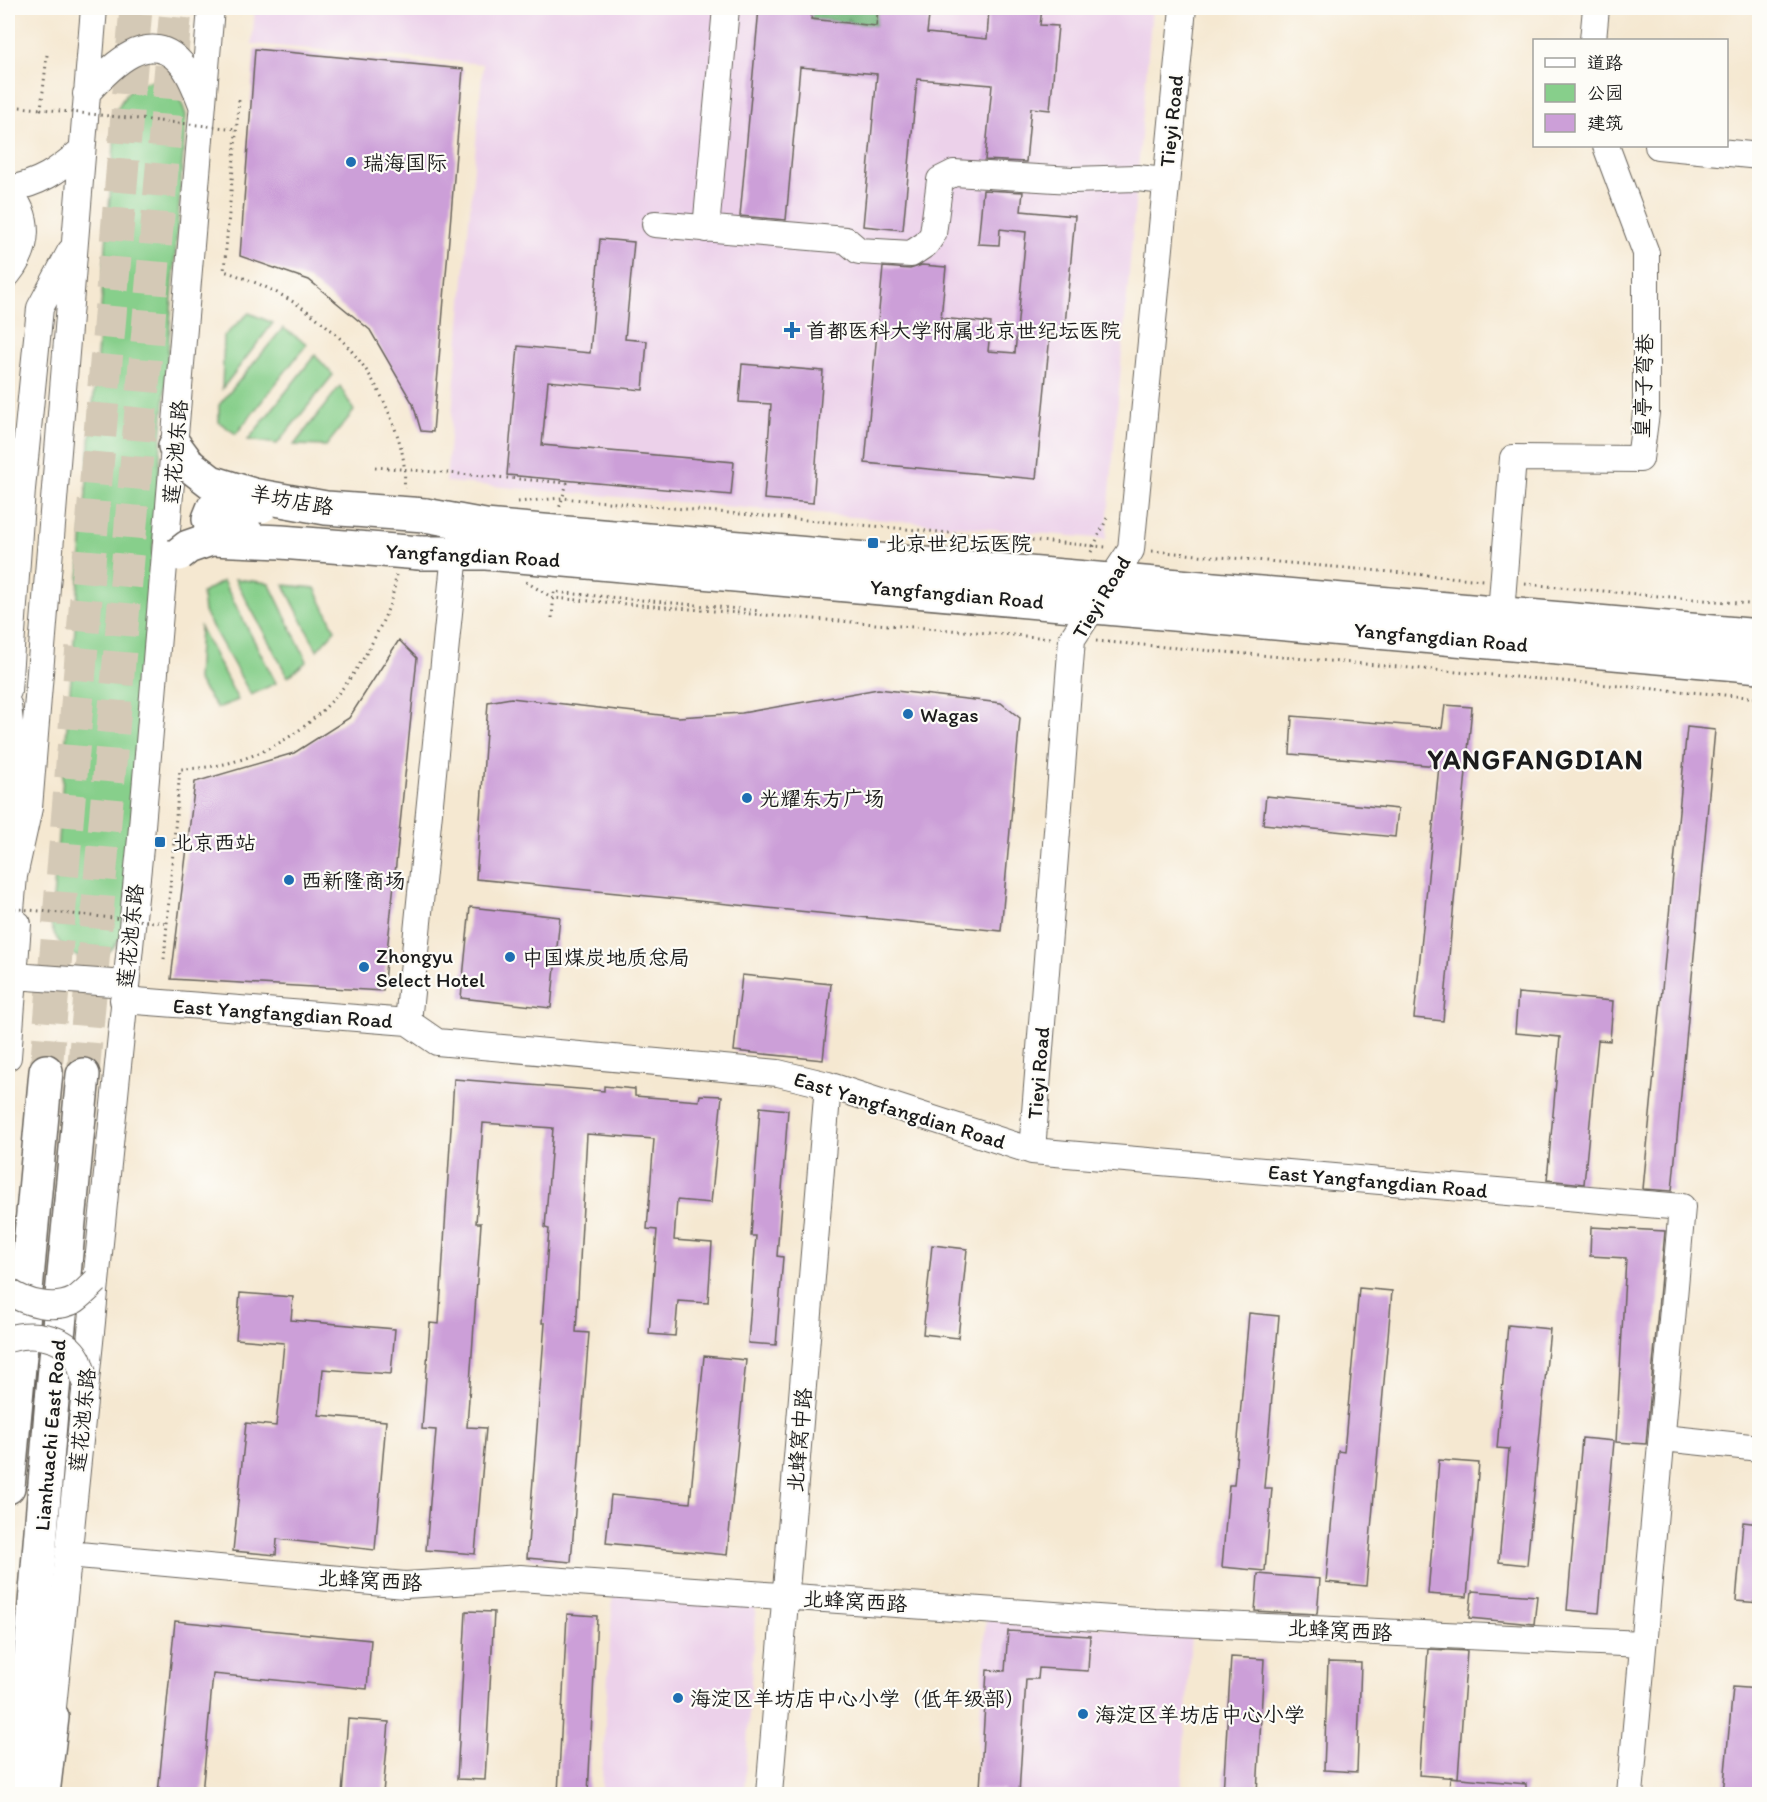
<svg xmlns="http://www.w3.org/2000/svg" width="1767" height="1802" font-family="Itim,'LXGW WenKai TC',sans-serif">
<style>
.built{fill:#ecd1ea}
.green{fill:#87cf8b;stroke:#527654;stroke-width:1.5}
.forest{fill:url(#forest-firs);stroke:#44674a;stroke-width:1.5}
.building{fill:#cc9fd8}
.lines{fill:none;stroke-linecap:round;stroke-linejoin:round}
.highway-tunnel{stroke:#d4c9b6;stroke-width:33;stroke-dasharray:33 16;stroke-linecap:butt}
.minor-casing{stroke:#68635b;stroke-width:28}
.major-casing{stroke:#68635b;stroke-width:36}
.highway-casing{stroke:#68635b;stroke-width:36}
.path{stroke:#68635b;stroke-width:3;stroke-dasharray:1.5 4.5;stroke-linecap:butt}
.minor{stroke:#fff;stroke-width:26}
.major{stroke:#fff;stroke-width:33}
.highway{stroke:#fff;stroke-width:33}
.minor-bridge-casing{stroke:#68635b;stroke-width:28;stroke-linecap:butt}
.major-bridge-casing{stroke:#68635b;stroke-width:36;stroke-linecap:butt}
.path-bridge{stroke:#68635b;stroke-width:3;stroke-dasharray:1.5 4.5;stroke-linecap:butt}
.minor-bridge{stroke:#fff;stroke-width:26}
.major-bridge{stroke:#fff;stroke-width:33}
.poi-dot{fill:#1f6fb2;stroke:#fdfcf7;stroke-width:2}
.labels{text-anchor:middle;dominant-baseline:central;stroke-width:4.5;stroke-linejoin:round;paint-order:stroke}
.street-label{font-size:21px;fill:#1c1c1c;stroke:#fdfcf7}
.poi-label{font-size:21px;fill:#1c1c1c;stroke:#fdfcf7;text-anchor:start}
.district-label{font-size:27px;font-weight:bold;letter-spacing:1.5px;fill:#1c1c1c;stroke:#fdfcf7}
</style>
<defs>
<pattern id="forest-firs" width="22" height="20" patternUnits="userSpaceOnUse" patternTransform="scale(1.5)"><rect width="22" height="20" fill="#6db277"/><path d="M5 1l3.5 6h-7zM16 11l3.5 6h-7z" fill="#599061"/></pattern>
</defs>
<rect width="100%" height="100%" fill="#fdfcf7"/>
<filter id="ink" filterUnits="userSpaceOnUse"><feTurbulence type="fractalNoise" baseFrequency=".0167" numOctaves="2"/><feDisplacementMap in="SourceGraphic" scale="12" xChannelSelector="R" yChannelSelector="G"/><feConvolveMatrix kernelMatrix="1 2 1 2 8 2 1 2 1" color-interpolation-filters="sRGB"/></filter>
<filter id="wash" filterUnits="userSpaceOnUse"><feTurbulence type="fractalNoise" baseFrequency=".008" numOctaves="4" result="noise"/><feDisplacementMap in="SourceGraphic" scale="24" xChannelSelector="R" yChannelSelector="G"/><feGaussianBlur stdDeviation="1.35" result="paint"/><feColorMatrix in="noise" values="0 0 0 0 0 0 0 0 0 0 0 0 0 0 0 0 0 1.4 0 .05"/><feComposite in="paint" operator="in"/></filter>
<g filter="url(#wash)">
<rect width="100%" height="100%" fill="#f5e8d1"/>
<path class="built" d="M255,8H1152L1106,539L446,482L483,64L252,44Z
M613,1592L756,1601L744,1794H601Z
M986,1619L1191,1634L1181,1794H975Z"/>
<path class="green" d="M150,81C174,86 179,93 186,115L124,932C120,937 117,943 113,948C89,972 59,953 51,925L117,109C126,93 132,84 150,81Z
M249,313L273,323L222,389L224,336Z
M283,328L307,344L236,434L219,422V405Z
M315,355L333,375L277,444L248,440Z
M340,386L354,411L326,446L294,445Z
M235,579L269,583L307,661L288,677Z
M223,581L276,683L251,695L204,612L202,593Z
M284,585L315,588L335,630L317,650Z
M200,627L238,700L217,708L197,680Z"/>
<path class="forest" d="M813,8H878L876,26L811,19Z"/>
<g id="blocks">
<path class="building" d="M759,8H813L811,19L876,26L878,8H930L927,33L987,39L989,8H1042L1040,25L1058,26L1050,110L1031,108L1026,162L985,160L992,85L917,79L903,230L863,226L877,74L800,67L786,220L740,216Z
M255,49L463,69L433,432L421,431L413,404L370,330L309,280L240,256Z
M983,190L1023,192L1021,211L1075,216L1064,336L1050,335L1036,479L865,463L883,267L910,269L922,265L946,267L941,318L991,323L988,351L1015,353L1026,232L1000,229L999,245L978,244Z
M600,239L634,242L625,339L647,341L643,390L548,381L542,445L734,462L731,495L507,475L518,346L590,353Z
M742,364L823,371L813,503L764,499L771,404L739,402Z
M399,640L417,658L383,991L171,979L195,782L294,753L349,718Z
M878,689L1001,703L1020,718L1001,931L476,879L488,702L511,698L678,717L742,713Z
M1445,705L1472,707L1443,1021L1414,1018L1439,766L1290,754L1292,716L1442,728Z
M1687,727L1715,730L1672,1191L1643,1189Z
M1266,796L1398,809L1395,837L1263,824Z
M470,907L560,917L551,1008L461,998Z
M742,975L831,984L823,1060L734,1051Z
M1518,993L1613,1001L1610,1041L1598,1040L1584,1184L1547,1180L1560,1037L1515,1033Z
M454,1079L604,1091V1086L635,1089V1096L699,1101L700,1095L722,1096L711,1203L677,1200L674,1240L712,1243L708,1303L678,1301L675,1336L649,1334L657,1230L647,1229L654,1139L587,1134L576,1332L589,1333L571,1562L527,1558L545,1323H542L549,1229L545,1228L553,1128L483,1123L476,1223H481L467,1427L486,1428L475,1554L426,1550L436,1430L422,1429L430,1323L439,1324Z
M760,1107L788,1110L777,1256L783,1257L776,1345L748,1343L756,1236H751Z
M1591,1227L1665,1231L1646,1444L1616,1442L1626,1258L1590,1256Z
M932,1245L967,1249L958,1338L923,1334Z
M1359,1288L1392,1291L1366,1586L1326,1582L1338,1451L1344,1452Z
M240,1293L293,1297L291,1320L395,1329L391,1374L323,1369L319,1415L386,1421L375,1550L277,1539L276,1555L233,1551L246,1423L276,1426L284,1343L236,1339Z
M1249,1313L1279,1316L1264,1488H1272L1265,1571L1222,1567L1229,1485H1234Z
M1508,1325L1550,1329L1527,1565L1499,1562L1509,1449L1497,1448Z
M704,1356L746,1360L727,1555L606,1543L611,1495L690,1503Z
M1582,1438L1614,1441L1599,1613L1567,1610Z
M1439,1460L1479,1463L1467,1597L1428,1594Z
M1743,1522L1760,1524V1603L1736,1601Z
M1258,1574L1320,1579L1317,1614L1255,1611Z
M1472,1591L1537,1596L1534,1624L1469,1618Z
M466,1611L494,1612L485,1780L457,1779Z
M567,1614L597,1616L588,1794H558Z
M175,1621L371,1640L367,1689L213,1674L202,1794H158Z
M1008,1631L1090,1636L1088,1671L1039,1668L1038,1679H1026L1019,1794H1004V1790L980,1789L987,1670L1005,1671Z
M1428,1649L1467,1651L1458,1778L1419,1775Z
M1231,1657L1264,1659L1257,1794H1223Z
M1328,1662L1361,1663L1357,1772L1324,1770Z
M1733,1687L1760,1689V1794H1723Z
M348,1719L389,1722L383,1794H342Z
M1450,1777L1526,1784V1794H1449Z"/>
</g>
</g>
<g filter="url(#ink)">
<use href="#blocks" fill-opacity="0" stroke="#68635b" stroke-width="1.5"/>
<g class="lines">
<path class="highway-tunnel" d="M46,1071L136,8
M83,1075L176,8"/>
<defs>
<path id="minor" d="M1593,40L1596,8
M86,94C109,68 151,23 184,67C192,78 197,92 202,105
M1658,146L1760,156
M8,189C39,184 58,171 82,150
M8,191C32,217 29,248 8,274
M655,224L846,240L859,251L911,254L926,244L933,234L940,180L954,173L1072,180L1137,178L1165,181
M706,229L726,8
M1501,613L1513,458L1640,459L1646,413V253L1606,146
M8,691L22,489L40,308L70,252
M8,705L14,759L8,828L11,849
M8,943L14,876L29,808L94,8
M14,976L126,984
M123,1000L408,1022L437,1042L778,1073L828,1085L1032,1151L1682,1207L1630,1794
M408,1022L455,553
M8,1057L18,924
M1032,1151L1072,639L1131,550L1183,8
M1663,1438L1760,1448
M68,1554L405,1585L520,1578L1155,1622L1643,1644
M53,1734L52,1717L141,838L211,8
M769,1794L828,1085"/>
<path id="major" d="M175,446L189,465
M425,515L485,526L1760,636
M420,553H486L1760,666"/>
<path id="highway" d="M8,1487L46,1071
M19,1794L52,1400L83,1075
M43,1794L52,1717"/>
</defs>
<use href="#minor" class="minor-casing"/>
<use href="#major" class="major-casing"/>
<use href="#highway" class="highway-casing"/>
<path class="path" d="M239,100L224,271C299,295 359,339 389,413C399,438 407,460 404,488
M8,106L41,109
M375,467L567,483L559,509
M518,502L562,498L1106,547
M1152,551L1483,580
M1091,552L1108,516
M526,582L553,598L1050,638
M1525,584L1760,605
M552,618L554,592L761,611
M1096,641L1760,698
M164,959L180,769C269,768 335,716 374,639C385,617 394,599 396,575"/>
<use href="#minor" class="minor"/>
<use href="#major" class="major"/>
<use href="#highway" class="highway"/>
<defs>
<path id="minor-bridge" d="M8,1291C25,1303 54,1311 75,1300C82,1295 90,1287 96,1281
M8,1339C30,1332 65,1335 78,1359C81,1366 83,1375 86,1382"/>
<path id="major-bridge" d="M189,465L211,482L253,495L326,508L425,515
M247,534L215,524L209,519L213,509L261,506
M179,554L188,547L211,539L281,542L420,553"/>
</defs>
<use href="#minor-bridge" class="minor-bridge-casing"/>
<use href="#major-bridge" class="major-bridge-casing"/>
<path class="path-bridge" d="M47,55L41,109L237,129
M8,908L167,923"/>
<use href="#minor-bridge" class="minor-bridge"/>
<use href="#major-bridge" class="major-bridge"/>
</g>
</g>
<g class="poi-dot">
<circle cx="351" cy="162" r="6"/>
<path d="M789 321h6v6h6v6h-6v6h-6v-6h-6v-6h6z"/>
<rect x="867" y="537" width="12" height="12" rx="3"/>
<circle cx="908" cy="714" r="6"/>
<circle cx="747" cy="798" r="6"/>
<rect x="154" y="836" width="12" height="12" rx="3"/>
<circle cx="289" cy="880" r="6"/>
<circle cx="510" cy="957" r="6"/>
<circle cx="364" cy="967" r="6"/>
<circle cx="678" cy="1698" r="6"/>
<circle cx="1083" cy="1714" r="6"/>
</g>
<g class="labels">
<g class="street-label">
<text transform="translate(1171 121) rotate(-84)">Tieyi Road</text>
<text transform="translate(1643 386) rotate(-88)">皇亭子弯巷</text>
<text transform="translate(175 452) rotate(-85)">莲花池东路</text>
<text transform="translate(292 500) rotate(10)">羊坊店路</text>
<text transform="translate(473 555) rotate(3)">Yangfangdian Road</text>
<text transform="translate(957 594) rotate(5)">Yangfangdian Road</text>
<text transform="translate(1101 597) rotate(-59)">Tieyi Road</text>
<text transform="translate(1441 637) rotate(5)">Yangfangdian Road</text>
<text transform="translate(130 936) rotate(-84)">莲花池东路</text>
<text transform="translate(283 1013) rotate(4)">East Yangfangdian Road</text>
<text transform="translate(1038 1073) rotate(-85)">Tieyi Road</text>
<text transform="translate(900 1110) rotate(17)">East Yangfangdian Road</text>
<text transform="translate(1378 1181) rotate(5)">East Yangfangdian Road</text>
<text transform="translate(82 1420) rotate(-84)">莲花池东路</text>
<text transform="translate(50 1435) rotate(-85)">Lianhuachi East Road</text>
<text transform="translate(799 1440) rotate(-85)">北蜂窝中路</text>
<text transform="translate(370 1580) rotate(3)">北蜂窝西路</text>
<text transform="translate(855 1601) rotate(3)">北蜂窝西路</text>
<text transform="translate(1340 1630) rotate(3)">北蜂窝西路</text>
</g>
<g class="poi-label">
<text x="363" y="162">瑞海国际</text>
<text x="806" y="330">首都医科大学附属北京世纪坛医院</text>
<text x="885" y="543">北京世纪坛医院</text>
<text x="920" y="714">Wagas</text>
<text x="759" y="798">光耀东方广场</text>
<text x="172" y="842">北京西站</text>
<text x="301" y="880">西新隆商场</text>
<text x="376" y="955">Zhongyu<tspan x="376" dy="24">Select Hotel</tspan></text>
<text x="522" y="957">中国煤炭地质总局</text>
<text x="690" y="1698">海淀区羊坊店中心小学（低年级部）</text>
<text x="1095" y="1714">海淀区羊坊店中心小学</text>
</g>
<g class="district-label">
<text x="1536" y="759">YANGFANGDIAN</text>
</g>
</g>
<rect width="1767" height="1802" fill="none" stroke="#fdfcf7" stroke-width="30"/>
<rect x="1533" y="39" width="195" height="108" fill="#fdfcf7" stroke="#a3a29f" stroke-width="1.5"/>
<rect x="1545" y="58" width="30" height="9" fill="#ffffff" stroke="#a3a29f" stroke-width="1.5"/>
<text x="1587" y="69" font-size="18" fill="#1c1c1c">道路</text>
<rect x="1545" y="84" width="30" height="18" fill="#87cf8b" stroke="#a3a29f" stroke-width="1.5"/>
<text x="1587" y="99" font-size="18" fill="#1c1c1c">公园</text>
<rect x="1545" y="114" width="30" height="18" fill="#cc9fd8" stroke="#a3a29f" stroke-width="1.5"/>
<text x="1587" y="129" font-size="18" fill="#1c1c1c">建筑</text>
</svg>
